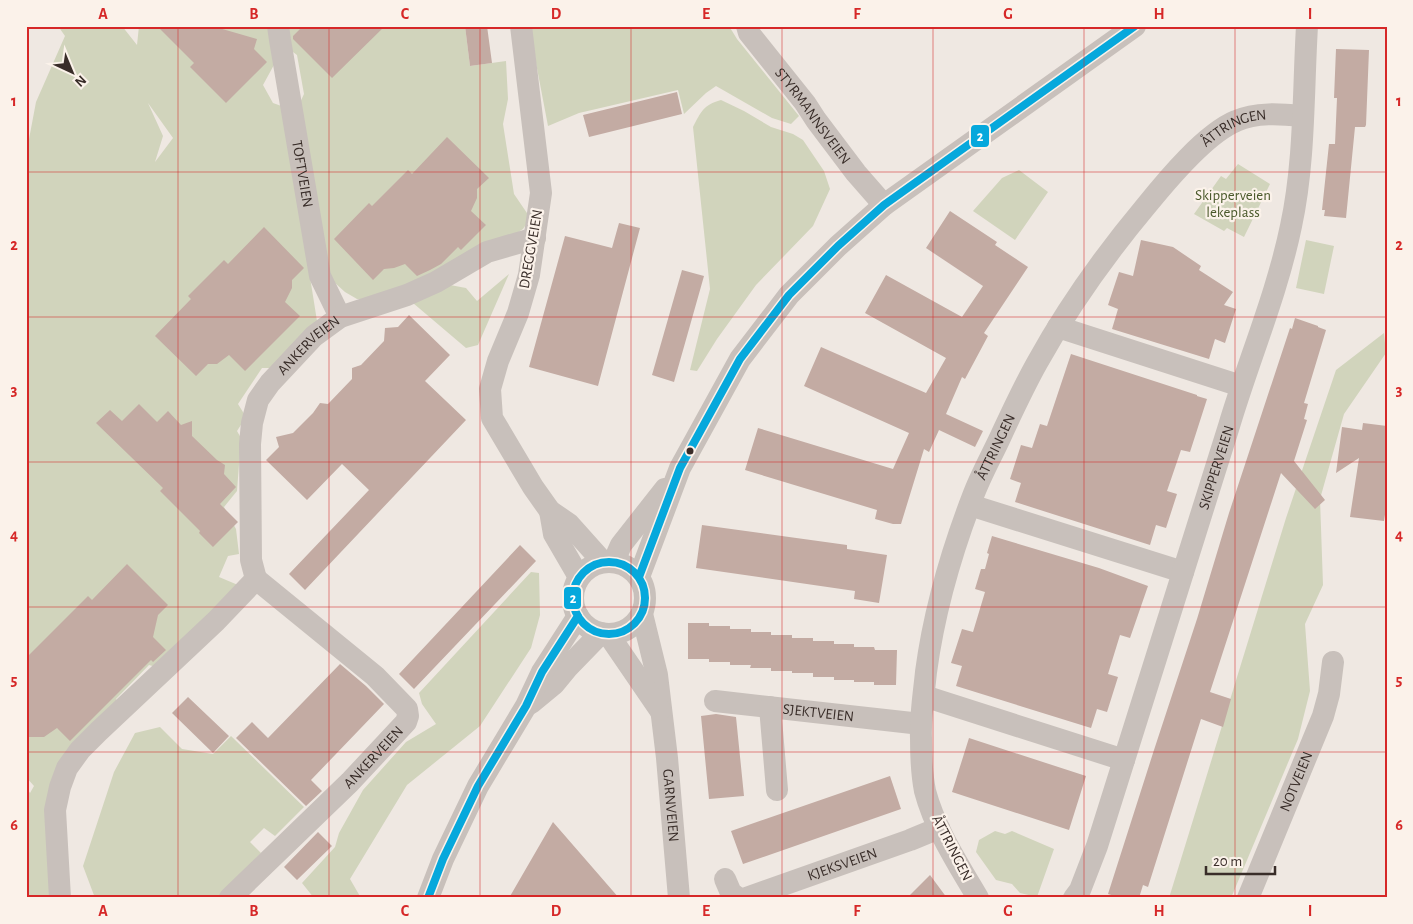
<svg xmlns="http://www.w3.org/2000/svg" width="1413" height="924" font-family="'Alegreya Sans',sans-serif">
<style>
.green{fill:#d1d4bc;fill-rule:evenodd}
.building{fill:#c3aba3}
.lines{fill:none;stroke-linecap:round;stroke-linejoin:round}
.minor{stroke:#c8c0bb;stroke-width:22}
.bus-1-casing{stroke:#fbf2ea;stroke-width:11}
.bus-1{stroke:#06a8dc;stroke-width:8}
.grid{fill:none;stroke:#d62828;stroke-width:1;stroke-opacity:0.55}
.bus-dot{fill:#392d29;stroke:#fbf2ea;stroke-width:2}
.labels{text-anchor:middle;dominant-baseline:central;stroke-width:4.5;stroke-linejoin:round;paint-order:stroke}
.street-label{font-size:15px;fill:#392d29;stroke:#fbf2ea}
.park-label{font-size:15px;fill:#4a592b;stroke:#fbf2ea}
.line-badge{stroke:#fbf2ea;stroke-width:2}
.badge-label{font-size:14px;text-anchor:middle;font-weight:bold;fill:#fff}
.neatline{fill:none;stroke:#d62828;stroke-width:2}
.grid-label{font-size:16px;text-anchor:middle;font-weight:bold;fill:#d62828}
</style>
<rect width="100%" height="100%" fill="#efe8e2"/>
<path class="green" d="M58,26H122L137,45L139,26H269L275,63L263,85L273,103L287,108L291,158L317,321L275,368H262L238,404L246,417L237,431L241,438L237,491L224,507L236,529L239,554L228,556L219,577L238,585L156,667L149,665L116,699L118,704L61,765L51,898H26V787L30,793L34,786L26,777V155L36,102L65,36ZM148,103L173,138L155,162L163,136Z
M284,26H465L470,66L506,61L508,99L503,124L514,194L529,216V220L523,229L509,238L436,276L369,299H357L345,292L335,283L324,266L298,107L304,94L297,55L285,46Z
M531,26H729L737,39L799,116L791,124L772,118L716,86L706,93L684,114L678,90L579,113L548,126L536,63Z
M721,100L744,111L771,127L793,134L803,140L824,171L830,189L813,226L756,285L717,339L697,371L690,370L710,289L693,127C701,112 703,105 721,100Z
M1238,164L1270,184L1244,237L1227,228L1224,231L1194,214L1221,176L1226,179Z
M1019,170L1048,192L1015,240L973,211L1002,178Z
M1306,240L1334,246L1324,294L1296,288Z
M509,274L478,345L466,348L413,303L450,285L466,288L477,301Z
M1384,333L1386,353L1344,414L1320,499L1323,585L1305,624L1310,691L1298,739L1231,898H1169L1286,518L1336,370Z
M531,572L539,573L540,615L531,648L480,726L407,785L350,879L361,898H314L302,883L335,847L339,833L363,790L406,742L436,724L422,704L419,693Z
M160,727L182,749L213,754L231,736L304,807L275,836L264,828L250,842L261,853L219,898H95L83,866L114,772L135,733Z
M995,831L1005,834L1012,831L1054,849L1037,897L1020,893L1012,884L996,880L976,852L979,840Z"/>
<path class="building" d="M157,26H212L257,39L254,49L267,62L226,103L190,67L194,63Z
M303,26H385L332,78L293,39V36Z
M465,26H487L492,63L470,66Z
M1336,49L1369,50L1366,125L1365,127H1355L1346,218L1324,216L1325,210H1322L1329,144H1335L1337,98H1334Z
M677,92L682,114L589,137L583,115Z
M447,137L489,178L477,189V198L471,211L486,225L461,250L458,247L441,264L430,270L417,276L405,264L394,268L384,269L373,280L334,239L369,203L372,206L408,170L412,174Z
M950,211L997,242L995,245L1028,267L984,333L988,336L965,379L962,377L946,414L983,431L975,447L939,430L929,452L924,449L901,524H893L875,519L877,510L745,470L758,428L893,469L909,433L804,386L821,347L926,393L946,358L865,313L886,275L962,317L983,286L926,248Z
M619,223L640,228L598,386L529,367L565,236L612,248Z
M264,227L304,268L292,280V288L285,302L300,316L245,371L229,355L217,364H208L196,376L155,336L191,299L188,296L224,260L228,264Z
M1141,240L1173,247L1201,266L1199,270L1233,292L1224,305L1236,309L1225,343L1215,339L1209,359L1112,329L1118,309L1108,305L1119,272L1133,276Z
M682,270L704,276L674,382L652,375Z
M409,315L450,355L425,381L466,420L305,590L289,574L369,490L342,464L307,500L266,460L279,447L276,437L293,433L313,413L320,403L328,404L352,379V368L361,365L384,341L385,328L398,327Z
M1295,318L1318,326V327L1326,330L1304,403L1308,404L1304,419L1307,420L1294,461L1325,500L1315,509L1281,473L1210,692L1231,699L1223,727L1201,719L1148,887L1143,885L1139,898H1121L1108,894L1154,750L1197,619L1229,513L1290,328L1292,329Z
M1071,354L1197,395V396L1207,399L1190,452L1181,450L1167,491L1177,494L1166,528L1156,525L1150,545L1015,502L1021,483L1010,479L1021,445L1032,448L1040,424L1047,426Z
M139,404L157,422L168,411L181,425L192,421V436L217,460L225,465L224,474L236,487L220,504L238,522L213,547L199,533L200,531L160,491L163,488L96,423L110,410L122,421Z
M1363,423L1387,426V502L1384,521L1350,517L1359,458L1336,473L1342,427L1362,430Z
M702,525L847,545V549L887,555L879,603L854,599L855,591L696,568Z
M992,536L1099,568L1148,586L1130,638L1120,635L1108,674L1118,677L1107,712L1097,709L1091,728L956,686L962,666L951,663L962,629L973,632L985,592L975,589L981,569H985L989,554L987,553Z
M520,545L536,561L414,689L399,674Z
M127,564L168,605L158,615L153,637L166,650L153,662L151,660L70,741L57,728L44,737H26V658L88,596L92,600Z
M688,623H709V626H730V629H751V632H771V635H792V638H813V641H834V644H854V647H874L875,650H897L896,685H874V682H854V680H834V677H813V673H792V671H771V668H750L751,665H730V662H709V659H688Z
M340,664L366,686L384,704L311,780L322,791L306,806L236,738L252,722L268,738Z
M188,697L229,736L213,753L172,713Z
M716,714L736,717L744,796L709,799L701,716Z
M969,738L1086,776L1069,830L952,792Z
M890,776L901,809L743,864L731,831Z
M553,822L619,898H509Z
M318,832L332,846L297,880L284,867Z
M930,875L947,898H907Z"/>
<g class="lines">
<g class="minor">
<path id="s1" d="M278,26L280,40L320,276L340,317"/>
<path d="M521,26L541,193L529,275L518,313L498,361L490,389L492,418L533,487L550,511L569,524L603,562"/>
<path id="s2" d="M747,26L749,33L805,103L816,120L856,173L884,205"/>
<path d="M1058,327L1241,386"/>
<path d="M970,505L1183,572"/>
<path d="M550,511L554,534L579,577"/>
<path d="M614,561L621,545L665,489"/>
<circle cx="609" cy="598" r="36"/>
<path d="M639,577L680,468L740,359L789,295L838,246L884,205L1135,26"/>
<path id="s3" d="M642,614L657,675L667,758L679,898"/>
<path d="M608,634L660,710"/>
<path d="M924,696L1124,760"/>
<path id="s4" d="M715,701L921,724"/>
<path d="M531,703L554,684L568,667L601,633"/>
<path d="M770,707L777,790"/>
<path d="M725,879L731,893L738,898"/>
<path id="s5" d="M60,898L55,810L60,787L67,768L80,750L99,731L216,621L256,579L251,560L250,444L252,423L258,400L270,383L314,336L340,317L407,295L436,282L487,252L535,238"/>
<path id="s6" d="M230,898L350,782L406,722L408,716L407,709L375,676L256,579"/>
<path d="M428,898L443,859L478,786L526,706L542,672L578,616"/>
<path id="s7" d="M746,898L910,840L939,828"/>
<path id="s8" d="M978,898C958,864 935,829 925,791C922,776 921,754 921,738C920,716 924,693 926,672C934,612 951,553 973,496C980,477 990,459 999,440C1011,414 1023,388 1037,363C1068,307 1105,255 1146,206C1167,180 1205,134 1236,121C1256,112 1281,114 1302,116"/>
<path id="s9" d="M1074,898L1080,890L1097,846C1141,706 1185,566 1229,426C1249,359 1277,294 1291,226C1305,161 1303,93 1307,26"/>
<path id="s10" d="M1248,898L1323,716L1329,694L1333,662"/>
</g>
<defs>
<path id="bus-1" d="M573 598a36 36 0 1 1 72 0a36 36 0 1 1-72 0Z
M639,577L680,468L740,359L789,295L838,246L884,205L1135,26
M428,898L443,859L478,786L526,706L542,672L578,616"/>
</defs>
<use href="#bus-1" class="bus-1-casing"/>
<use href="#bus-1" class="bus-1"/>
</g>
<path class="grid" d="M178,26V898M329,26V898M480,26V898M631,26V898M782,26V898M933,26V898M1084,26V898M1235,26V898M26,172H1387M26,317H1387M26,462H1387M26,607H1387M26,752H1387"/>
<circle class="bus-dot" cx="690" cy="451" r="4.5"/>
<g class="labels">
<g class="street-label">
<text stroke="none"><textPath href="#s2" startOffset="112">STYRMANNSVEIEN</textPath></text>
<text stroke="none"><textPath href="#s8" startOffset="881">ÅTTRINGEN</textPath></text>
<text stroke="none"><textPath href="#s1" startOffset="150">TOFTVEIEN</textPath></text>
<text transform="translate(531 249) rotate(-80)">DREGGVEIEN</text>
<text stroke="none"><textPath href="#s5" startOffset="655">ANKERVEIEN</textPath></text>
<text stroke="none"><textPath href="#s8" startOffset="476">ÅTTRINGEN</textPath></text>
<text stroke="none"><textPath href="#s9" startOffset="454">SKIPPERVEIEN</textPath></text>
<text stroke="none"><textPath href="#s4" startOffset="104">SJEKTVEIEN</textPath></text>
<text stroke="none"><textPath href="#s6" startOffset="201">ANKERVEIEN</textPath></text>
<text stroke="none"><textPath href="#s10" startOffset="126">NOTVEIEN</textPath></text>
<text stroke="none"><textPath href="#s3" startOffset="194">GARNVEIEN</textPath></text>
<text transform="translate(952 848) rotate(63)">ÅTTRINGEN</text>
<text stroke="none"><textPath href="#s7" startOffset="102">KJEKSVEIEN</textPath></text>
</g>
<g class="park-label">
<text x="1233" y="195">Skipperveien<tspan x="1233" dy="17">lekeplass</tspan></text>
</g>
</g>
<g class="line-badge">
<rect x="970" y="124" width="20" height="24" rx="5" fill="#06a8dc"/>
<rect x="563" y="586" width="19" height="24" rx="5" fill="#06a8dc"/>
</g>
<g class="badge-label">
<text x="980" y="141">2</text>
<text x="573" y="603">2</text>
</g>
<rect width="1413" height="924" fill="none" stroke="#fbf2ea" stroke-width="55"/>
<g transform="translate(72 72) rotate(136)" stroke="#fbf2ea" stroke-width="4" paint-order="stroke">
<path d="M0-4L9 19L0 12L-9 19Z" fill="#392d29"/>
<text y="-8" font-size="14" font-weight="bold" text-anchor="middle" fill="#392d29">N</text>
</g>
<path d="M1206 866v8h69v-8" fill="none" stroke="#392d29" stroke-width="2.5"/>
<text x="1213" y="866" font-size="15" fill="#392d29" stroke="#fbf2ea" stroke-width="4" paint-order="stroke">20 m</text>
<rect x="28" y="28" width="1358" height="868" class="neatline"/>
<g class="grid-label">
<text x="103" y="19">A</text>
<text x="254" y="19">B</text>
<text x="405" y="19">C</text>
<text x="556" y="19">D</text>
<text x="706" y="19">E</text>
<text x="857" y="19">F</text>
<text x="1008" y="19">G</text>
<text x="1159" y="19">H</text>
<text x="1310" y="19">I</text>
<text x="14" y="106">1</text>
<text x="1399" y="106">1</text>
<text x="14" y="250">2</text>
<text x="1399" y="250">2</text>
<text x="14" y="395">3</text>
<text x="1399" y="395">3</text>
<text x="14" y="540">4</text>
<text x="1399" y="540">4</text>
<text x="14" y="685">5</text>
<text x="1399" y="685">5</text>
<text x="14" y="830">6</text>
<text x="1399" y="830">6</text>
<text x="103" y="916">A</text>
<text x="254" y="916">B</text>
<text x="405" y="916">C</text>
<text x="556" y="916">D</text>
<text x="706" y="916">E</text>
<text x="857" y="916">F</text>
<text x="1008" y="916">G</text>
<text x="1159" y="916">H</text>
<text x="1310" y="916">I</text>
</g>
</svg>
